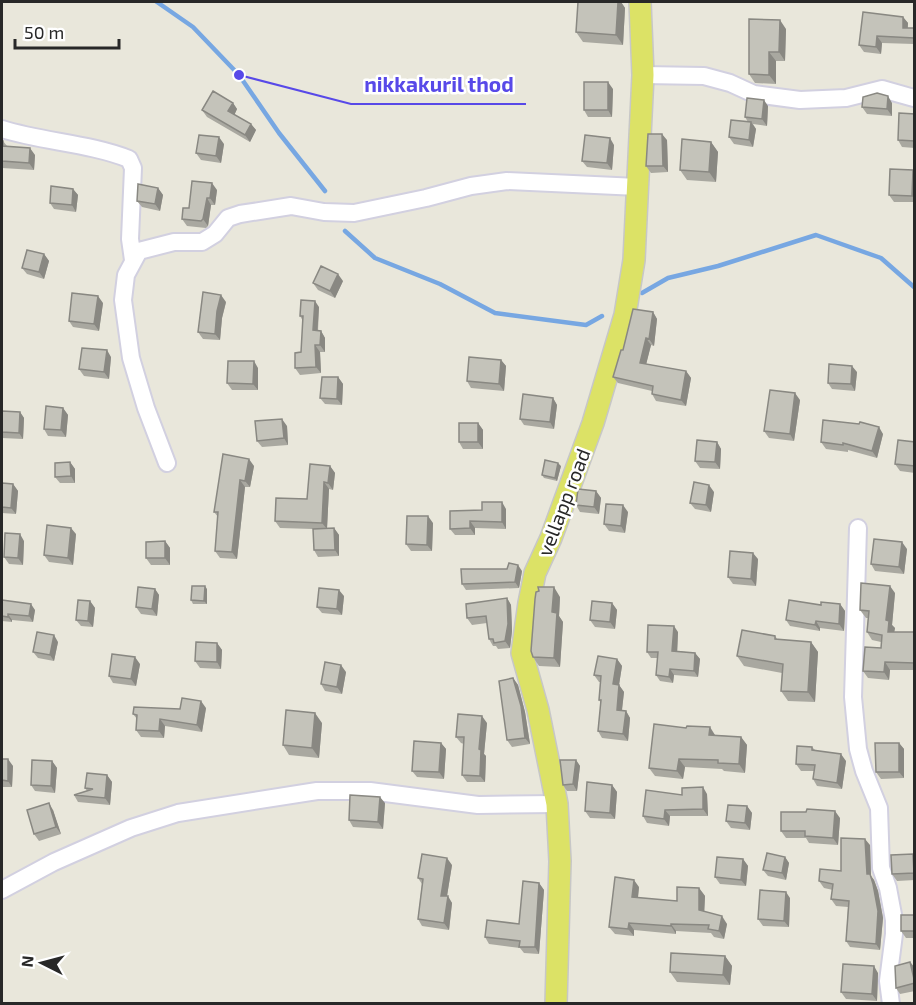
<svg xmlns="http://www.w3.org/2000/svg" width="916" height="1005" font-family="'Exo 2',sans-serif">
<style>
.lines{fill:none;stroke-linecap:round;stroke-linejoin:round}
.stream{stroke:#77a7e2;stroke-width:4.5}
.minor-casing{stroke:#d2d0e0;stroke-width:20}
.major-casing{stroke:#c7c7c7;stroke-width:24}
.minor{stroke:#fff;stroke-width:16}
.major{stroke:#dce266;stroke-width:21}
.wall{fill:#a9a8a0}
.shaded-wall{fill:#898882}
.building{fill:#c4c3ba;stroke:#898882;stroke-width:1.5}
.labels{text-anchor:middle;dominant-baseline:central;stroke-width:5;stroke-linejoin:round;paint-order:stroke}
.street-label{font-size:20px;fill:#282828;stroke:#fff}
.leader{fill:none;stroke:#5849e8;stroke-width:2}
.callout-dot{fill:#5849e8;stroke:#fff;stroke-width:2}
.callout-label{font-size:21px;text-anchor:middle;font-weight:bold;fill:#5849e8;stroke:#fff;stroke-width:5;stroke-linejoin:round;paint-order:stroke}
</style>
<rect width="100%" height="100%" fill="#e9e7db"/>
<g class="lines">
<path class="stream" d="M157,2L193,27L239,75L279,133L325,191
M345,231L375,258L440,284L495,313L586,325L602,316
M642,293L668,278L718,266L816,235L881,258L914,287"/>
<defs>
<path id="minor" d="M643,75L704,76L730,83L754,94L800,100L846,98L882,89L914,98
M2,129C43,142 88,143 129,159L133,168L130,239L133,260
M167,463L146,408L131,358L123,300L126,275L139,251L174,242H202L215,234L228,218L240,214L291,206L324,212L354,213L426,198L471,186L507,181L638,187
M858,528L853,697L858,749L864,771L879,808L881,868L888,888L894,920V934L888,981L891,1004
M2,890L54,862L131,828L178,813L317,791H370L478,805L557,804"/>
<path id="major" d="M556,1004L560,861L557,804L538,710L522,653L529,603L535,573L551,538L593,423L625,315L634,260L637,198L643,75L640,2"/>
</defs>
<use href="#minor" class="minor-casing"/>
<use href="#major" class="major-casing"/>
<use href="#minor" class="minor"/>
<use href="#major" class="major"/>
</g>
<path class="wall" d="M578,2H621L625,8L623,45L583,42L576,32Z
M903,17L908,23V28H915V50L914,44L882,43L881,54L864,52L859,45Z
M786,29L785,61H776V84L755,83L749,74Z
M613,89L612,117H588L584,110Z
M233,103L237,109L234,115L251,124L256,130L250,142L207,117L202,110Z
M892,103V116L867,114L862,107Z
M768,106L767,126L753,124L756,129L753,147L734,144L729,137L748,122L745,117Z
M915,114V148L902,147L898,140Z
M667,140L668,172L651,173L646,166Z
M2,141H3L7,146L35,155L34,170L2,168Z
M711,142L718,152L716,182L687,180L680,170Z
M224,144L221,163L201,160L196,153Z
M614,145L612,170L587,167L582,161Z
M913,170L915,172V202H894L889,195Z
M158,188L163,195L160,211L142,207L137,201Z
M73,189L78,195L76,212L54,209L50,203Z
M217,190L215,205H211L208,226L206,228L187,226L182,219L189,208Z
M44,254L49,261L44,279L27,274L22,268Z
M343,281L335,298L318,290L313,283Z
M226,302L222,318L220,340L203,339L198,332Z
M103,303L99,331L73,327L69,321Z
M319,307L318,331H321L325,338V352H320L321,373L300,375L295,368L301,352L303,321L300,316Z
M653,312L657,319L654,346L651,345L646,364L686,371L691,378L686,406L656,401L652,394V391L618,383L613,377L623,350Z
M111,357L109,379L84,376L79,369Z
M501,360L506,366L504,391L471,388L467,381Z
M258,368V390H232L227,383Z
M857,372L855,391L832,389L828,383Z
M338,377L343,384L342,405L325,404L320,398Z
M553,398L557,405L554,429L524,425L520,419Z
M800,400L794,441L769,438L764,431Z
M63,408L68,415L66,437L48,436L44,429Z
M2,411L20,412L24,418L23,439L2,438Z
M478,423L483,430V449H463L459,442Z
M859,424L883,434L877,458L848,450V452L826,449L821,442Z
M287,426L288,445L262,447L257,441Z
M717,442L721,449L720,469L700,468L695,461Z
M915,442V473L900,471L895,464Z
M223,454L254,466L250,487H245L237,559L220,558L215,551L218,517L214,512Z
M70,462L75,469V483H60L55,477Z
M330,466L335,473L333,490L329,489L327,528H334L339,535V556L318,557L314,550L313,529L280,528L275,521L307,499Z
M561,466L557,481L544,478L542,475Z
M2,483L13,484L18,491L16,514L2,513Z
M596,491L601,498L599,514L580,512L576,505Z
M714,492L711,512L695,509L690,503Z
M506,509V529L475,528V535H455L450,529Z
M628,512L625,533L609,531L604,524Z
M433,523L432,551H411L406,544Z
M76,534L73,565L49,562L44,555Z
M24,541L23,565L9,564L4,557Z
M165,541L170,548V565H151L146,558Z
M907,549L904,574L875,571L871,564Z
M758,559L756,586L733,584L728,577Z
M522,571L519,588L466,590L462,584Z
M155,589L159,595L157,616L141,614L136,607Z
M207,589V604H193L191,600Z
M895,593L892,625L895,628L894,632H915V670H890L889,680L868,678L863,671L881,648V642L872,640L867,632L868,618H866L860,610Z
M344,596L342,615L322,613L317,607Z
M560,597L559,616L563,622L560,667L539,666L533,657Z
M507,598L511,605L512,631L510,648L498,649L496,646H493L489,639L487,623L472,625L467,618Z
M2,600L35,610L33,622L12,620V622L2,621Z
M90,601L95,608L93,627L81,626L76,620Z
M612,603L617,610L615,629L595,627L590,620Z
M840,604L845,611L844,631L820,628V631L790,626L786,620L821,605Z
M678,632L677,651L695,653L700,659L698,677L674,675L673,683L660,681L656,675L658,658H651L647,652Z
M775,636L778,640L811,642L818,652L815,702L788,701L781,691L782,673L744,666L737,656Z
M58,642L54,661L38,658L33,652Z
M217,643L222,650L221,669L200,668L195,661Z
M617,659L622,666L619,685L624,692L622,711H626L630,718L628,741L602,738L598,731L601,703L599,700L601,682H599L594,675Z
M140,664L136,686L113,683L109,676Z
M346,672L342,694L325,691L321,684Z
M513,678L518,685L525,712L530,744L512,747L507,740Z
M206,708L202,732L165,726L164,738L141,737L136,730L137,719L133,714Z
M322,723L319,758L289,755L283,745Z
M487,723L484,754L486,756L485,782H467L462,775L464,744L461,743L456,737Z
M686,728L715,735L741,737L747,745L745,773L724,771L722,769L685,767L683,779L655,776L649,768Z
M441,743L446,749L444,779L417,777L412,771Z
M899,743L904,749V778L881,779L876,772Z
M812,747L815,750L846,761L842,789L817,786L813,779L814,771H801L796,764Z
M2,759L13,766L12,787H2Z
M576,760L580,766L577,791H567L563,785Z
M52,761L57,768L55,793L35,791L31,785Z
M107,775L112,782L110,805L78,802L74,795L87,791L85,788Z
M612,785L617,792L615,819L590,818L585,811Z
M707,794L708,816H670L669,826L647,823L643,816L682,795Z
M385,803L383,829L353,827L349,820Z
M747,806L752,813L750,830L731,828L726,821Z
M53,810L61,834L39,841L34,834Z
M840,818L838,845L809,843L806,838H786L781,831Z
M870,845L871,876L874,880L878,891L883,918L880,950L850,947L846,941L848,907L836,906L831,899L833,890L824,888L819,881L841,871Z
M913,854L915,857V880L897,881L892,874Z
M785,857L789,863L786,880L768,876L763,870Z
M743,859L748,866L746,886L720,884L715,877Z
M452,865L447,896L452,903L449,930L422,926L418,919L422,884L418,878Z
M539,883L544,890L539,954L524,953L520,948L489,944L485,937L519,924Z
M639,887L638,898L677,901L699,888L705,896L704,912L727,924L724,939L714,937L711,933L676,931V934L634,930V936L615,934L609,927Z
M790,898L789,927L763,926L758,919Z
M915,915V938H906L901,931Z
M725,956L732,966L730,985L677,982L670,972Z
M910,962L915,968V991L900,994L896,988Z
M878,973L877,1001L846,999L841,992Z"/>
<path class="shaded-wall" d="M618,2H621L625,8L623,45L616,35Z
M903,17L908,23L907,34L903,28Z
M780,20L786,29L785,61L779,52Z
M877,36L882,43L881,54L876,47Z
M769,52L776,61V84L769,75Z
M608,82L613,89L612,117L608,110Z
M888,96L892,103V116L887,109Z
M764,100L768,106L767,126L762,119Z
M233,103L237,109L233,118L228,111Z
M751,122L756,129L753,147L749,140Z
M251,124L256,130L250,142L245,135Z
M662,134L667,140L668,172L663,166Z
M219,137L224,144L221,163L216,156Z
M610,138L614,145L612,170L607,163Z
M711,142L718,152L716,182L709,172Z
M30,148L35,155L34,170L29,163Z
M913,170L915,172V199L912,196Z
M212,183L217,190L215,205L210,198Z
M158,188L163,195L160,211L155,204Z
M73,189L78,195L76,212L72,205Z
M207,198L211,205L208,226L203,219Z
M44,254L49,261L44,279L39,272Z
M338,274L343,281L335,298L330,291Z
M221,295L226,302L222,318L220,340L215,334L217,311Z
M98,296L103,303L99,331L94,324Z
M315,301L319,307L317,337L313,330Z
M653,312L657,319L654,346L649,339Z
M321,331L325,338V352L320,345Z
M646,338L651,345L645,369L640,363Z
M315,345L320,352L321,373L316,367Z
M107,350L111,357L109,379L104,372Z
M501,360L506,366L504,391L499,384Z
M254,361L258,368V390L253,384Z
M852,366L857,372L855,391L851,384Z
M686,371L691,378L686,406L681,400Z
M338,377L343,384L342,405L337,399Z
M795,393L800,400L794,441L790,434Z
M553,398L557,405L554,429L550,422Z
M63,408L68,415L66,437L61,430Z
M20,412L24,418L23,439L19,433Z
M282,419L287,426L288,445L284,438Z
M478,423L483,430V449L478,442Z
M879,427L883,434L877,458L872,451Z
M717,442L721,449L720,469L715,462Z
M249,459L254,466L250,487L245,481Z
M70,462L75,469V483L71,476Z
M558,463L561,466L557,481L555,478Z
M330,466L335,473L333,490L328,483Z
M240,480L245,487L237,559L232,552Z
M324,482L329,489L327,529L322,523Z
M13,484L18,491L16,514L11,508Z
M709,485L714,492L711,512L706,505Z
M596,491L601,498L599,514L594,507Z
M502,502L506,509V529L502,522Z
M623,505L628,512L625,533L621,526Z
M428,516L433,523L432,551L427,545Z
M470,521L475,528V535L470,528Z
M71,528L76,534L73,565L68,558Z
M334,528L339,535V556L335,550Z
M20,534L24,541L23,565L18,558Z
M165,541L170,548V565L165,558Z
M902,542L907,549L904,574L899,567Z
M753,553L758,559L756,586L751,579Z
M518,565L522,571L519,588L515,582Z
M205,586L207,589V604L204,601Z
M890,586L895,593L892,625L895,628L893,639L888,632L886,620Z
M554,587L560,597L559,616L563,622L560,667L554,658L552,612Z
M155,589L159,595L157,616L152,609Z
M339,590L344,596L342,615L337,609Z
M507,598L511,605L512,631L510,648L505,641Z
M90,601L95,608L93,627L88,621Z
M612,603L617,610L615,629L610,622Z
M31,604L35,610L33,622L29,616Z
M840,604L845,611L844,631L839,624Z
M8,614L12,620V622L8,617Z
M816,621L820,628V631L815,625Z
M674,626L678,632L677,657L672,651Z
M54,635L58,642L54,661L50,655Z
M811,642L818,652L815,702L808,692Z
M217,643L222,650L221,669L217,662Z
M695,653L700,659L698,677L694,671Z
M135,657L140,664L136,686L131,679Z
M617,659L622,666L618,691L613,684Z
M885,662L890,670L889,680L884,672Z
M341,665L346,672L342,694L337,687Z
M670,669L674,675L673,683L669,677Z
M513,678L518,685L525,712L530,744L525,738Z
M619,685L624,692L621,717L617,710Z
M201,701L206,708L202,732L197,725Z
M626,711L630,718L628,741L623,734Z
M315,713L322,723L319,758L312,748Z
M482,716L487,723L484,754L486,756L485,782L480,776L479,749Z
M160,719L165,726L164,738L159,731Z
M710,727L715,735H709Z
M741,737L747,745L745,773L739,764Z
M441,743L446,749L444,779L439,772Z
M899,743L904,749V778L899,772Z
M841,754L846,761L842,789L837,783Z
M8,759L13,766L12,787L8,781Z
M679,759L685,767L683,779L677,771Z
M576,760L580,766L577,791L573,784Z
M52,761L57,768L55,793L51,786Z
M107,775L112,782L110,805L105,798Z
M612,785L617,792L615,819L610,813Z
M703,787L707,794L708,816L703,809Z
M380,797L385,803L383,829L378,822Z
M49,803L53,810L61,834L56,827Z
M747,806L752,813L750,830L745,823Z
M665,810L670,816L669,826L664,819Z
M835,811L840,818L838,845L833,838Z
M865,839L870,845L871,876L874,880L878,891L883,918L880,950L876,944L867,874Z
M913,854L915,857V874L914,873Z
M785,857L789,863L786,880L782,873Z
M447,858L452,865L446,902L441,896Z
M743,859L748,866L746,886L741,880Z
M634,880L639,887L637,905L632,897Z
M539,883L544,890L539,954L535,947Z
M699,888L705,896L704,918L699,910Z
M786,892L790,898L789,927L784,921Z
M448,896L452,903L449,930L444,923Z
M722,916L727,924L724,939L719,931Z
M629,923L634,930V936L628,929Z
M671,924L676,931V934L671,926Z
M725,956L732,966L730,985L723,975Z
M910,962L915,968V979Z
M874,966L878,973L877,1001L872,994Z"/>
<path class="building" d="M578,2H618L616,35L576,32Z
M863,12L903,17V28H915V49L914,38L877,36L876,47L859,45Z
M749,19L780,20L779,52H769V75L749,74Z
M584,82H608V110H584Z
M213,91L233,103L228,111L251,124L245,135L202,110Z
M877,93L888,96L887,109L862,107L863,97Z
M747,98L764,100L762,119L745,117Z
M899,113L915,114V141L898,140Z
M731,120L751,122L749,140L729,137Z
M648,134H662L663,166H646Z
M199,135L219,137L216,156L196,153Z
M585,135L610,138L607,163L582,161Z
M682,139L711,142L709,172L680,170Z
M2,141H3V146L30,148L29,163L2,161Z
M890,169L913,170L912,196L889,195Z
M192,181L212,183L210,198H207L203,219L201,221L182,219L183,208H189Z
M138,184L158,188L155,204L137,201Z
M51,186L73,189L72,205L50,203Z
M27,250L44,254L39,272L22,268Z
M321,266L338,274L330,291L313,283Z
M203,292L221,295L217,311L215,334L198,332Z
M72,293L98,296L94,324L69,321Z
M301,300L315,301L313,330L321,331L320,345H315L316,367L295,368V353L301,352L303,316H300Z
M633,309L653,312L649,339L646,338L640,363L686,371L681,400L652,394L653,386L613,377L621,350H623Z
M82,348L107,350L104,372L79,369Z
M469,357L501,360L499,384L467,381Z
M228,361H254L253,384L227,383Z
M829,364L852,366L851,384L828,383Z
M322,377H338L337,399L320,398Z
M770,390L795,393L790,434L764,431Z
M523,394L553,398L550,422L520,419Z
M46,406L63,408L61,430L44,429Z
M2,411L20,412L19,433L2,432Z
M282,419L284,438L257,441L255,421Z
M823,420L859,424L860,422L879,427L872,451L843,443V445L821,442Z
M459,423H478V442H459Z
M697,440L717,442L715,462L695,461Z
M898,440L915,442V466L895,464Z
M223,454L249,459L245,481L240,480L232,552L215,551L218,512H214Z
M545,460L558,463L555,478L542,475Z
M70,462L71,476L55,477V463Z
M310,464L330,466L328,483L324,482L322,523L275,521L276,498L307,499Z
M694,482L709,485L706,505L690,503Z
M2,483L13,484L11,508L2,507Z
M578,489L596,491L594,507L576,505Z
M482,502H502V522L470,521V528L450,529V511L482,510Z
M606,504L623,505L621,526L604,524Z
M407,516H428L427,545L406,544Z
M47,525L71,528L68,558L44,555Z
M334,528L335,550H314L313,529Z
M5,533L20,534L18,558L4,557Z
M874,539L902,542L899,567L871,564Z
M165,541V558H146V542Z
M730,551L753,553L751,579L728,577Z
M509,563L518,565L515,582L462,584L461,569H507Z
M861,583L890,586L886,620L889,621L888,632H915V663L885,662L884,672L863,671L865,647L881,648L882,635L867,632L869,611L860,610Z
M192,586H205L204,601L191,600Z
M138,587L155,589L152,609L136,607Z
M538,587H554L552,612L557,613L554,658L533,657L531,651L535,599L536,592L539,591Z
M319,588L339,590L337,609L317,607Z
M507,598L508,624L505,641L494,643L493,639H489L486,616L467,618L466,604Z
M2,600L31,604L29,616L8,614V617L2,616Z
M78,600L90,601L88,621L76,620Z
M789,600L821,605V602L840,604L839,624L816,621L815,625L786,620Z
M592,601L612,603L610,622L590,620Z
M648,625L674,626L672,651L695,653L694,671L670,669L669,677L656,675L658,652H647Z
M742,630L775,636V639L811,642L808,692L781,691L783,664L737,656Z
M37,632L54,635L50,655L33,652Z
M196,642L217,643V662L195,661Z
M112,654L135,657L131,679L109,676Z
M598,656L617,659L613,684L619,685L617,710L626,711L623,734L598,731L601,700H599L601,676L594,675Z
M325,662L341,665L337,687L321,684Z
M513,678L521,706L525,738L507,740L499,681Z
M182,698L201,701L197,725L160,719L159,731L136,730L137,715L133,714L134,707L180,709Z
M286,710L315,713L312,748L283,745Z
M458,714L482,716L479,749L481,750L480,776L462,775L464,737H456Z
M654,724L686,728L687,726L710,727L709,735L741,737L739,764L718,763V760L679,759L677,771L649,768Z
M414,741L441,743L439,772L412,771Z
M875,743H899V772H876Z
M797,746L812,747V750L841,754L837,783L813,779L815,765L796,764Z
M2,759H8V781L2,780Z
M32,760L52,761L51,786L31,785Z
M560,760H576L573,784L563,785Z
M87,773L107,775L105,798L74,795L93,789L85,788Z
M587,782L612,785L610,813L585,811Z
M703,787V809L665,810L664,819L643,816L646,790L682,795V788Z
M350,795L380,797L378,822L349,820Z
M49,803L56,827L34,834L27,810Z
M728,805L747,806L745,823L726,821Z
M807,809L835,811L833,838L805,836V831H781V812H806Z
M841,838L865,839L867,874H870L873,884L878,911L876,944L846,941L849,901L831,899L833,884L819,881L820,869L841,871Z
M767,853L785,857L782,873L763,870Z
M422,854L447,858L441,896H448L444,923L418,919L423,879L418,878Z
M913,854L914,873L892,874L891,855Z
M717,857L743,859L741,880L715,877Z
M615,877L634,880L632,897L677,901V887L699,888V910L722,916L719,931L708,929L709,925L671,924V926L629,923L628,929L609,927Z
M523,881L539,883L535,947H519L520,941L485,937L487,920L519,924Z
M760,890L786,892L784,921L758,919Z
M901,915H915V931H901Z
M671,953L725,956L723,975L670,972Z
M910,962L915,983L896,988L895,966Z
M843,964L874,966L872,994L841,992Z"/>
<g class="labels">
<g class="street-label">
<text transform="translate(563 502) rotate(-69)">vellapp road</text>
</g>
</g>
<path class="leader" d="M239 75L351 104H526"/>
<circle class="callout-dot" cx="239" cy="75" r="6"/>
<g class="callout-label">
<text x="439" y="92">nikkakuril thod</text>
</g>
<rect width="916" height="1005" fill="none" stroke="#282828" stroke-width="6"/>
<g transform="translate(42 963) rotate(276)" stroke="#ffffff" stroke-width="4.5" paint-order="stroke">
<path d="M0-4.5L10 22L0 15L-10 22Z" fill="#282828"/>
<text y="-9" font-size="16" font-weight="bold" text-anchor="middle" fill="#282828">N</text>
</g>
<path d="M15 39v9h104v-9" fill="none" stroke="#282828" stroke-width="3"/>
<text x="24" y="39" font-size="18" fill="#282828" stroke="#ffffff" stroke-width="4.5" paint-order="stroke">50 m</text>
</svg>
